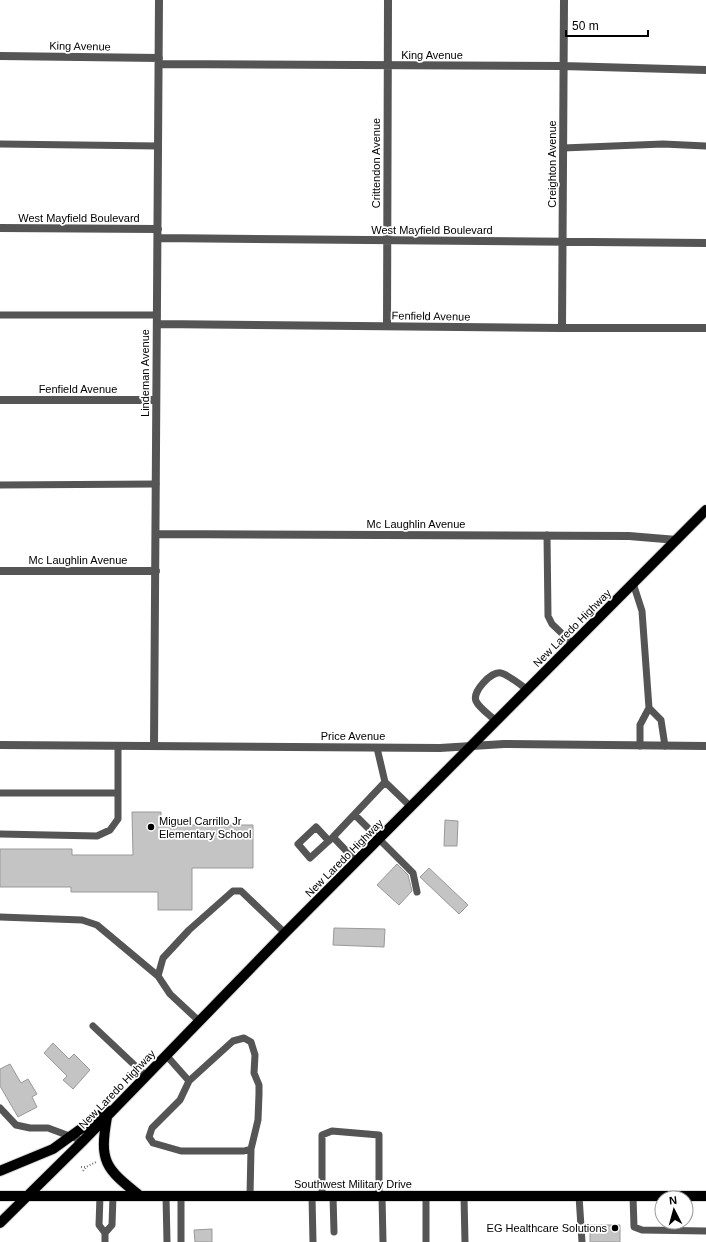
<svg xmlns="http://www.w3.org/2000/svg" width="706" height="1242" font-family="Arial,sans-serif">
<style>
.building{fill:#c4c4c4;stroke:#999}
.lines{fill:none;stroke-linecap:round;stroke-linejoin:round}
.primary-casing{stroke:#dbdbdb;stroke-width:12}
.path{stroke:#777;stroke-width:2;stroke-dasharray:1 2;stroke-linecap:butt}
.service{stroke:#555;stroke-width:7}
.minor{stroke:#555;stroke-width:8}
.primary{stroke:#000;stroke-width:10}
.poi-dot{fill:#000;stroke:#fff;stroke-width:1.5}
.labels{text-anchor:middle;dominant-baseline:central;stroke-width:3.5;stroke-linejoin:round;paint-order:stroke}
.street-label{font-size:11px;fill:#000;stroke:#fff}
.poi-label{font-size:11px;fill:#000;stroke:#fff;text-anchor:start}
</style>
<rect width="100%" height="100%" fill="#fff"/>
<path class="building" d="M132,812H161V825H253V868H192V910H158V892H71V887H0V849H72V855H133Z
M445,820L458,821L457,846H444Z
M397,864L408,875L412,891L399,905L377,885Z
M429,868L468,905L459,914L420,877Z
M334,928L385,929L384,947L333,945Z
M53,1043L69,1059L74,1054L90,1070L73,1089L63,1080L67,1076L44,1053Z
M10,1064L21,1083L28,1079L37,1094L32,1097L37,1107L18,1117L0,1086V1069Z
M590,1225H620V1242H590Z
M212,1229V1242H195L194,1230Z"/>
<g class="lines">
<defs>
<path id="primary" d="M107,1117C99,1162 105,1168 140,1196
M0,1171L53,1149L107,1110
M0,1196H706
M0,1223L83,1141L285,933L706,510"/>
</defs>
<use href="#primary" class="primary-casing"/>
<path class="path" d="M81,1167H86L96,1162
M83,1171L86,1167"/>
<path class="service" d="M0,144L158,146
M563,148L663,144L706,146
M0,315H157
M0,485L156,484
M547,535L548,616L552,624L573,644
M633,583L642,611L649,708L640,725V746
M649,708L661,720L665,746
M496,721C491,716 479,708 476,701C472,692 491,671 501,673C507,674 522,686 528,690
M385,782L411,807
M0,793H118
M355,815L413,873L417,892
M0,834L97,836L110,830L118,819V746
M333,837L357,862
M329,841L316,827L298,844L310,858L333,837L385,782L377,748
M0,917L82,920L97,925L158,976
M199,1021L170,994L158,976L163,958L189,930L233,891H241L285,933
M93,1026L146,1076
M166,1055L189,1081L180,1100L152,1128L149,1137L153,1143L181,1151H244L251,1149L258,1120L259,1094V1085L254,1073L255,1055L251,1042L244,1038L233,1041L189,1081
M0,1108L16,1125L30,1128H48L83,1141
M100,1196L99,1225L105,1233V1242
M166,1196L167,1242
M181,1196V1242
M250,1196L251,1149
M312,1196L313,1242
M322,1196V1135L332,1131L379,1135V1196
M333,1196L334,1232
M382,1196L383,1242
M426,1196V1242
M464,1196L465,1242
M579,1196L582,1242
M633,1196L634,1227L642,1230L706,1231
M105,1233L112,1225L113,1196"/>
<path class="minor" d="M0,56L159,58
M159,64L563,66L706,70
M0,228L158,229
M158,238L706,243
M157,324L562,328H706
M387,326L388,0
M562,328L564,0
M0,400H156
M156,534L629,536L677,540
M0,571H156
M0,745L440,748L504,744L706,746
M154,746L159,0"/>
<use href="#primary" class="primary"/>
</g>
<g class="poi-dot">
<circle cx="151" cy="827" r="4"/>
<circle cx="615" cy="1228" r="4"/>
</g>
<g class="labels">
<g class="street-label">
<text transform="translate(80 46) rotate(1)">King Avenue</text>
<text x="432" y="55">King Avenue</text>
<text transform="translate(376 163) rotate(-90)">Crittendon Avenue</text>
<text transform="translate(552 164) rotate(-90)">Creighton Avenue</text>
<text x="79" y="218">West Mayfield Boulevard</text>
<text x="432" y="230">West Mayfield Boulevard</text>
<text transform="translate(431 316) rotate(1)">Fenfield Avenue</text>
<text transform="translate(145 373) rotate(-90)">Lindeman Avenue</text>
<text x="78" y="389">Fenfield Avenue</text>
<text x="416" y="524">Mc Laughlin Avenue</text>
<text x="78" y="560">Mc Laughlin Avenue</text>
<text transform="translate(572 628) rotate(-45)">New Laredo Highway</text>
<text x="353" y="736">Price Avenue</text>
<text transform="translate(344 858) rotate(-45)">New Laredo Highway</text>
<text transform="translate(117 1089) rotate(-46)">New Laredo Highway</text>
<text x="353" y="1184">Southwest Military Drive</text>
</g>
<g class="poi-label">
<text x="159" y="821">Miguel Carrillo Jr<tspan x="159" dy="13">Elementary School</tspan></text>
<text x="607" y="1228" text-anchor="end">EG Healthcare Solutions</text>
</g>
</g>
<g transform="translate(674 1210) rotate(354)"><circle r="19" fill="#ffffff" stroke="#999999"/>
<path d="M0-3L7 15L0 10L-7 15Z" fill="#000000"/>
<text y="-6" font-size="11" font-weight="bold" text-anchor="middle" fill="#000000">N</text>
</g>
<path d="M566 30v6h82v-6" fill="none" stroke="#000000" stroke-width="2"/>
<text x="572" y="30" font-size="12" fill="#000000" stroke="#ffffff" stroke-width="3" paint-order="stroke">50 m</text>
</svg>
